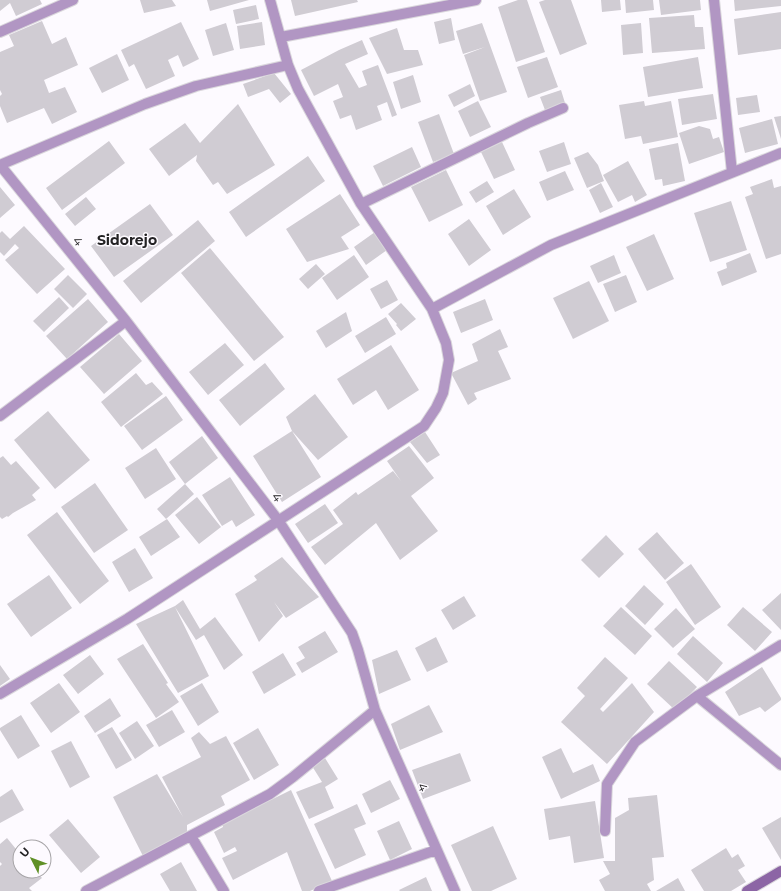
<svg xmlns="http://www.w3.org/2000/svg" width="781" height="891" font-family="Montserrat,sans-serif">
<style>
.building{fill:#d0ccd3}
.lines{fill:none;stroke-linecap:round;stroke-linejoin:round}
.street-casing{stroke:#dad7dc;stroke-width:12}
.secondary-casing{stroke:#dad7dc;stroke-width:12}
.street{stroke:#b196c3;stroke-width:10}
.secondary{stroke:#8c65a5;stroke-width:10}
.labels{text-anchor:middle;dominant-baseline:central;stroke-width:3;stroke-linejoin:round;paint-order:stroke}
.street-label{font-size:12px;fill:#232224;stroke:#fdfaff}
.quarter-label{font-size:14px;font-weight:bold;fill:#232224;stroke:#fdfaff}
</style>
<rect width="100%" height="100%" fill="#fdfaff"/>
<path class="building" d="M0,0H40L42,4L16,16L10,3L0,11Z
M140,0H172L176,6L144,13Z
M207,0H249L210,11Z
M291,0H357L358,2L295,16Z
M518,0H527L545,52L516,62L498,7Z
M545,0H571L587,44L560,55L539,2Z
M601,0H620L621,10L602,12Z
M625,0H653L654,10L626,13Z
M659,0H700L701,10L661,15Z
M734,0H781V6L735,11Z
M256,5L259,19L236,24L233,10Z
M781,12V49L738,55L734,19Z
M694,15L695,27H703L705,49L652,53L649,18Z
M451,18L455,40L439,44L434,22Z
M42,21L52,44L66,37L78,65L44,80L49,93L65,87L77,112L52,124L44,108L7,123L0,106V96L2,94L0,90V52L14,46L9,35Z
M181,22L199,59L183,67L178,55L168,60L175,76L146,89L134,64L129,67L121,50Z
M262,22L265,45L240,49L237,26Z
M226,23L234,50L213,56L205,30Z
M482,23L507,92L480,101L464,55L485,47L463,54L456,31Z
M641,23L643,53L623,55L621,25Z
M397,28L404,50H418L423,65L387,74L369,38Z
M362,40L368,54L345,64L359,88L367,85L362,71L378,65L397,115L392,117L387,102L377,106L382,120L356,130L351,115L340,119L333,101L343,97L338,84L314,96L301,70L339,50Z
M117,54L129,80L102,93L89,68Z
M547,57L558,87L528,98L517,67Z
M698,57L703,88L648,97L643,67Z
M274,73L291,94L280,103L269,89L248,97L243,84Z
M413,75L421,102L401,109L393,82Z
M470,84L475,96L454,107L448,95Z
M561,90L565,103L545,110L540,97Z
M713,94L717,119L682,125L678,99Z
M757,95L760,112L738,115L736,98Z
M478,101L491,127L470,137L458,111Z
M644,101L645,106L671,101L678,137L643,144L641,136L625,139L619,105Z
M238,104L275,165L227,194L218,182L213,185L196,161L197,155L169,176L149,149L185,123L200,143Z
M439,114L454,154L433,162L418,122Z
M781,116V139L774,117Z
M772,119L778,144L745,153L739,128Z
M699,126L710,129L713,139L719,137L724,152L689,164L679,133Z
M109,141L125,163L62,210L46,188Z
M502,142L515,170L494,179L481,152Z
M564,142L571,164L547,172L539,151Z
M678,143L685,181L663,186L662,179L655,180L649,149Z
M412,147L421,167L383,186L373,166Z
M588,152L598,165L604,181L587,188L574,158Z
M308,156L325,181L246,237L229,212Z
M628,161L647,195L635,202L632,195L618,202L603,175Z
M446,170L463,205L429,222L411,187Z
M565,171L574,190L547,201L539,182Z
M772,179L774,188L781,186V254L766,259L745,197L753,194L750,187Z
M487,181L494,192L476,203L469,192Z
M601,183L613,207L600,213L589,190Z
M0,187L15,205L0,218Z
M514,189L531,217L503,235L486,206Z
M340,194L360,225L341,237L349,249L307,262L286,229Z
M86,197L96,209L75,226L65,214Z
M731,201L747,250L710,262L694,213Z
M150,204L173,235L114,277L91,246Z
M469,219L491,250L469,266L448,234Z
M198,220L215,241L141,303L123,281Z
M24,226L65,269L37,294L5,260L19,248L15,244L4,256L0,252V233L2,231L10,239Z
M375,232L387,250L366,265L354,247Z
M654,234L674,279L647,291L626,247Z
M210,248L284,337L254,361L181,273Z
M750,253L757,272L722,286L717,272L727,268L726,263Z
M354,255L369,277L337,300L322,278Z
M614,255L621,273L598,283L590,266Z
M316,264L325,274L308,289L299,279Z
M68,275L87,294L73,308L54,289Z
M626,275L637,302L615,312L603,284Z
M387,280L398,300L381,309L370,289Z
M589,281L609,321L573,339L553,298Z
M59,297L69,308L44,332L33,321Z
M88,299L108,322L67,359L46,336Z
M485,299L493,320L461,333L453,312Z
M401,303L416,319L401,331L396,325L397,324L388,314Z
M346,312L352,331L326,348L316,331Z
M386,317L396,334L365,353L355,336Z
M500,329L508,347L498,351L511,379L474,393L477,399L468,405L451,373L478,361L472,344Z
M119,334L142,361L104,394L80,367Z
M225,343L244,365L208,395L189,372Z
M391,345L419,390L388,410L376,390L353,405L337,379Z
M265,363L285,389L240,426L219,400Z
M136,373L146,385L152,382L163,394L121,427L101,402Z
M315,394L348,437L318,460L292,431L286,417Z
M166,396L183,420L142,450L124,426Z
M48,411L90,460L55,489L14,440Z
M292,431L321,477L282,502L253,456Z
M425,432L440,455L427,463L410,442Z
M202,436L218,458L185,484L169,462Z
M409,446L434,478L411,496L438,531L400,560L376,523L325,565L311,547L343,524L333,510L356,492L358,495L393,471L401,481L387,461Z
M156,448L176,479L145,499L125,468Z
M3,456L11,465L16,461L40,488L32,495L36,500L13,513L8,517L7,516L2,519L0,517V458Z
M230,477L255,515L236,527L232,520L222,526L202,495Z
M95,483L128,530L94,553L61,507Z
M185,484L194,494L166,519L157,509Z
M197,497L221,527L199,544L175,515Z
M325,504L338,523L308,543L295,524Z
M57,512L109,581L80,604L27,535Z
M167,519L180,537L151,556L139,537Z
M657,532L684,563L665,580L638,549Z
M606,535L624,554L599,578L581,560Z
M135,548L153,578L129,592L112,562Z
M282,557L319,597L286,618L274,602L283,616L259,642L235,594L257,580L254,576Z
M691,564L721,607L695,625L666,582Z
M49,575L72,608L31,637L7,604Z
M644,585L664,604L645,625L625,606Z
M781,593V630L762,610Z
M464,596L476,616L453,630L441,610Z
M183,600L200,629L215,617L243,655L224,670L204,635L196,640L175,607L209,676L178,693L136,624L175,606Z
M621,607L652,636L635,655L603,626Z
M743,607L772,632L755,651L727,625Z
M676,608L695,629L673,648L654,629Z
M325,631L338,652L302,673L296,663L305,658L298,647Z
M693,636L723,663L707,682L677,654Z
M436,637L448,662L427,672L415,648Z
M143,644L168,683L166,684L179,702L156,718L117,659Z
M397,650L411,680L379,694L372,660Z
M283,653L296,675L264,694L252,672Z
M90,655L104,674L78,694L63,675Z
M605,657L628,678L600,709L603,712L632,683L654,712L607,764L561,722L585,696L577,688Z
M669,661L697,687L675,710L647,684Z
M0,665L10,679L0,686Z
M762,667L781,698V700L765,712L760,707L739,716L725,692Z
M59,683L80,712L51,733L30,703Z
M202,683L219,712L198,726L180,696Z
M110,698L121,716L95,733L84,716Z
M429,705L443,732L400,750L391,724Z
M172,710L185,732L159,747L146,725Z
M21,715L40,746L18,759L0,730V728Z
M137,721L154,746L135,759L119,733Z
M112,727L132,760L116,769L97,735Z
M258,728L279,765L254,780L233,743Z
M199,732L210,744L226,736L250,780L221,796L225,805L187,825V833L143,856L113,797L157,774L183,817L162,777L201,757L191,738Z
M71,741L90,777L70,788L51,751Z
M561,748L573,773L593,764L600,781L561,799L542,757Z
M460,753L471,781L423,799L412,770Z
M325,758L338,779L325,787L334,808L309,819L296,792L322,782L312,766Z
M390,780L400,799L371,813L362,794Z
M12,789L24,810L0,823V797Z
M291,790L332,881L310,891H302L287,852L233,880L222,858L237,851L235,847L224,853L214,832L223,827L222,824Z
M657,795L664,857L652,858L654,880L647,884L651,891H605L599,880L610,874L603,861H615V818L629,810L628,798Z
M595,801L604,858L574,863L570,836L549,840L544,809Z
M357,804L366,824L354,829L366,855L335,869L314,824Z
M781,817V860L762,828Z
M68,819L100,857L81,873L49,835Z
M399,821L412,849L390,860L377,831Z
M493,826L517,879L491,891H472L451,845Z
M7,838L20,854V871H36L42,878L29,888L32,891H0V866L2,864L0,862V844Z
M726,848L732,858L738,854L745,866L738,870L746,882L731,891H704L691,870Z
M181,862L197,891H170L160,874Z
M426,877L432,891H400L399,890Z
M678,878L685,891H656Z"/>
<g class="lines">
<defs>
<path id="street" d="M714,0L732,172
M0,32L73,0
M281,37L476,0
M0,165L126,321L278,520L352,633L358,650L375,710L455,891
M0,165L145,104L196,86L288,65
M361,204L528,123L563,108
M432,309L551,245L781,153
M0,416L126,321
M0,694L127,619L424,426L436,408L443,393L449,360L446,343L432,309L361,204L298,89L288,65L270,0
M697,696L781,765
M605,831L607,784L635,742L697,696L781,645
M191,836L224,891
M86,891L270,794L293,777L375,710
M319,891L436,850"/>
<path id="secondary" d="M747,891L781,871"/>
</defs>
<use href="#street" class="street-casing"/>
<use href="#secondary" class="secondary-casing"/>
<use href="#street" class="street"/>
<use href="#secondary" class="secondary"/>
</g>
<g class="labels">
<g class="street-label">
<text transform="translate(78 241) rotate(51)">4</text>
<text transform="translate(277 497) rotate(53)">4</text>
<text transform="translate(423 787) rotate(66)">4</text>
</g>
<g class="quarter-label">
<text x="127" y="240">Sidorejo</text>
</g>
</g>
<g transform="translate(32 859) rotate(312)"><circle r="19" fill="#fdfaff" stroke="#a6a4a7"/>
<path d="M0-3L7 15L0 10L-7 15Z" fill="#5f9026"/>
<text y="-6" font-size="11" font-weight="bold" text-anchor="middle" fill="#232224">U</text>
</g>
</svg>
